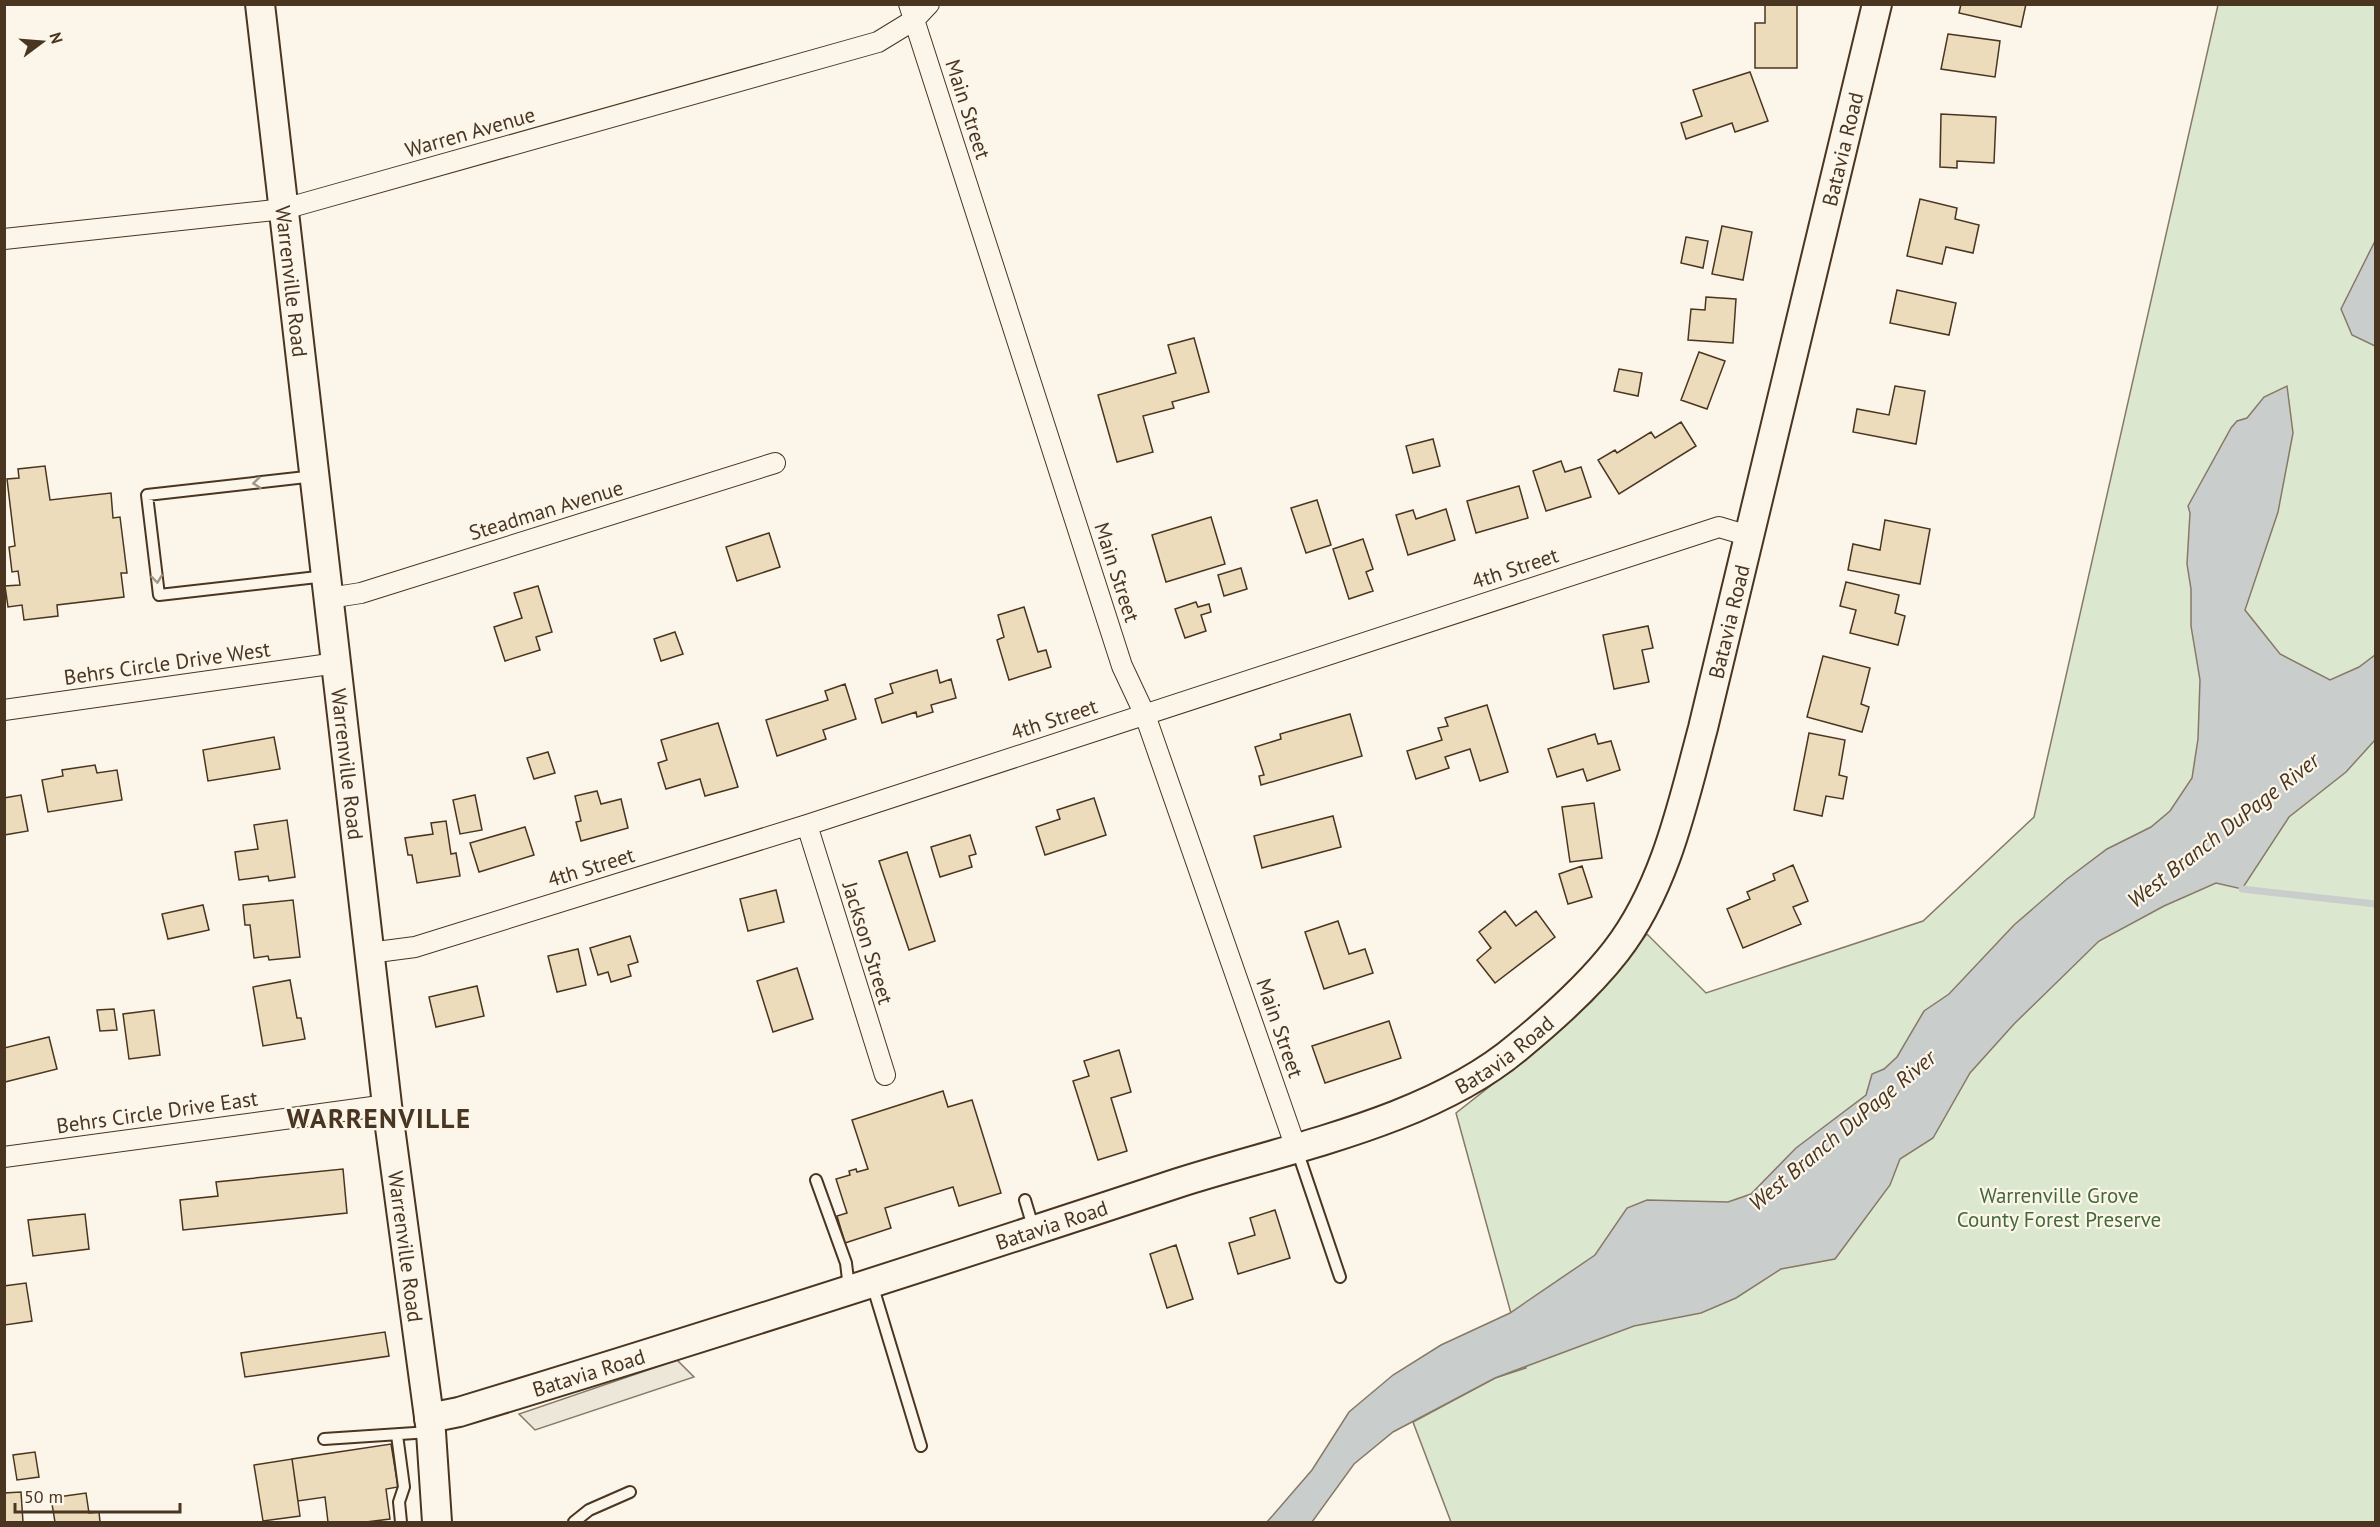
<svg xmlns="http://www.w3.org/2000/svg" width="2380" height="1527" font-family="'PT Sans',sans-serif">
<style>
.green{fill:#dce7d0;stroke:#887966;stroke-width:1.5}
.parking{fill:#ede7d9;stroke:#887966;stroke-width:1.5}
.water{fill:#c9cecd;stroke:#887966;stroke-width:1.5}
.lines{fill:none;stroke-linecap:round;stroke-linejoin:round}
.stream{stroke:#c9cecd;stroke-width:7}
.building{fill:#ecdcbc;stroke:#4a3520;stroke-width:1.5}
.lane-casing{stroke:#4a3520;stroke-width:14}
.street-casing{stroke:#4a3520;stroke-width:22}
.secondary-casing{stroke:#4a3520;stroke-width:32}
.lane{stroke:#fbf6e9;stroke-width:10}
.street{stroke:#fbf6e9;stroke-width:20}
.secondary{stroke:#fbf6e9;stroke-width:28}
.oneway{stroke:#a29684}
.labels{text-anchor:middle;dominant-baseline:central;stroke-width:4.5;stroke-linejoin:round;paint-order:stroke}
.street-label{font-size:21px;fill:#4a3520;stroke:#fbf6e9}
.park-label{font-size:21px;fill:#436837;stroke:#fbf6e9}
.water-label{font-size:22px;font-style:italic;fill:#4a3520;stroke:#fbf6e9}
.district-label{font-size:27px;font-weight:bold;letter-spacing:1.5px;fill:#4a3520;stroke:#fbf6e9}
</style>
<rect width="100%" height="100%" fill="#fbf6e9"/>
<path class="green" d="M2218,5H2375V1522H1451L1413,1422L1495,1378L1526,1368L1456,1113L1535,1051L1592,1001L1647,934L1706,993L1923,921L2034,817Z"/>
<path class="parking" d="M677,1360L694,1377L535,1430L519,1414Z"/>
<path class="water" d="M2375,241L2376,346H2375L2352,335L2341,309Z
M2287,386L2293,433L2278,512L2245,610L2280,654L2330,680L2359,667L2375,655V740L2346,772L2289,817L2242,889L2216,883L2164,906L2099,941L2014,1024L1970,1073L1933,1138L1900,1159L1890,1185L1835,1259L1781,1269L1736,1298L1701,1313L1634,1326L1495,1378L1393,1432L1354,1464L1312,1522H1267L1312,1470L1349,1412L1393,1375L1441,1345L1510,1313L1595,1255L1627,1208L1647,1200L1728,1202L1751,1194L1796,1148L1866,1095L1872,1074L1884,1069L1897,1057L1924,1011L1949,994L2014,925L2067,879L2107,849L2151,827L2170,811L2192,778L2198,739L2200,680L2191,626V589L2187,564L2190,513L2188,506L2231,428L2237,421L2247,418L2264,397Z"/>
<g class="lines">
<path class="stream" d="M2242,889L2376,904"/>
</g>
<path class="building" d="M1765,4H1797V68H1755V23H1765Z
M1961,4H2026L2021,27L1959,13Z
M1948,34L2000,41L1995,77L1941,69Z
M1750,72L1768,121L1735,132L1732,123L1686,139L1681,123L1702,116L1693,90Z
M1941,114L1996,117L1994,163L1957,161V168L1940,167Z
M1920,199L1957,208L1955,219L1979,225L1973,253L1946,247L1942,264L1907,256Z
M1722,226L1752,232L1743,280L1712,274Z
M1686,237L1708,241L1703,268L1681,263Z
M1897,290L1956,303L1949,335L1890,323Z
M1706,297L1736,299L1733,343L1688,340L1691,309L1705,310Z
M1194,338L1209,392L1172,402L1174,408L1143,416L1153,452L1117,462L1098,395L1176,373L1168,345Z
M1699,352L1725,361L1707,409L1681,400Z
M1619,369L1642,373L1638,396L1614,391Z
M1895,386L1925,391L1916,444L1853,432L1857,409L1889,415Z
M1681,422L1696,446L1619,494L1598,460L1615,450L1617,453L1651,432L1655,438Z
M1433,439L1440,466L1413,473L1406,446Z
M1561,461L1565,472L1581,467L1591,497L1546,511L1533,471Z
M45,466L50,500L111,493L113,518L120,517L127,573H121L124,597L57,605L58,616L24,620L22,605L8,607L5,586L20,585L18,571L12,572L9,547L15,546L7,479L19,478L18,469Z
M1519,486L1528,518L1476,533L1467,501Z
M1317,500L1331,545L1306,553L1291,508Z
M1446,509L1455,540L1408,555L1396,515L1413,510L1416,519Z
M1211,517L1225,564L1166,582L1152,535Z
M1885,520L1930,529L1920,584L1848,570L1853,544L1880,550Z
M769,533L780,567L737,581L726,547Z
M1363,539L1373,569L1366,572L1373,591L1349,599L1333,549Z
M1241,568L1247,589L1224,596L1218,575Z
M1846,582L1899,595L1895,613L1905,616L1898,645L1850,633L1856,610L1840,606Z
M538,586L552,632L536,637L540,650L505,661L494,627L522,618L514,593Z
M1196,602L1198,607L1209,604L1211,612L1201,615L1206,631L1185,638L1175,609Z
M1024,607L1038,652L1046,650L1051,667L1009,680L997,640L1004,637L998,615Z
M1648,626L1653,648L1642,650L1649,682L1614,689L1603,635Z
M675,632L683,654L661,661L654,639Z
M1823,656L1870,668L1861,704L1869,707L1862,732L1807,717Z
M937,670L940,683L951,679L956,698L931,705L933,712L917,717L916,712L882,723L875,699L893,693L890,684Z
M845,684L856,719L823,730L826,739L777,756L766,720L828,700L825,691Z
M1487,705L1508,772L1480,781L1470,749L1445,757L1449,768L1416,779L1407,751L1442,740L1438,728L1448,726L1445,718Z
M1350,714L1362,756L1261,785L1259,776L1264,775L1255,747L1281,739L1280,734Z
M718,723L738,787L705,796L700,779L666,789L658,763L667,760L661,740Z
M1809,733L1845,740L1839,775L1847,777L1843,799L1826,796L1822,816L1794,810Z
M1595,734L1598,744L1611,741L1620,770L1587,781L1583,769L1557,777L1548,749Z
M274,737L280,769L208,781L203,750Z
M548,752L555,773L534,779L527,758Z
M95,765L97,773L117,770L122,800L48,812L42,780L63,776L62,770Z
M597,791L601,804L621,799L628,828L581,841L576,822L581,821L575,796Z
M21,795L28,831L4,835V798Z
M475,795L482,830L460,834L453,800Z
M1094,798L1106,835L1045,855L1036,827L1060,819L1057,810Z
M1594,803L1602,858L1570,862L1562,807Z
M1333,816L1341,847L1262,868L1254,836Z
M287,820L295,877L269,881L268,876L239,880L235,852L258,849L254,825Z
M446,821L451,854L456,853L460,876L417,883L412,855H408L405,838L433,834L431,823Z
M525,827L534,855L479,872L470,843Z
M970,835L976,854L969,856L972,867L940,877L931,847Z
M907,852L935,941L909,950L879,861Z
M1793,865L1808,901L1793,907L1801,924L1743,948L1727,909L1750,899L1747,892L1775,880L1773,874Z
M1582,866L1592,897L1568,904L1559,874Z
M776,890L784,922L748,931L740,899Z
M293,900L300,957L269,960L268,956L254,958L250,925H245L243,905Z
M203,905L209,930L168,939L162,914Z
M1505,911L1516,926L1536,911L1555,937L1495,983L1477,960L1491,948L1479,932Z
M1338,921L1349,954L1365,949L1373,973L1324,989L1305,932Z
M630,936L638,962L628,965L631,976L611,982L608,972L598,975L590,948Z
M578,949L586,985L557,992L548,956Z
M797,968L813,1019L773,1032L757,981Z
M290,980L297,1018H301L305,1039L263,1046L253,987Z
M477,986L484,1016L436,1027L429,997Z
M114,1009L117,1030L100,1031L97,1010Z
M154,1010L160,1055L129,1059L123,1014Z
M1389,1021L1401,1058L1325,1083L1312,1046Z
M49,1037L57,1069L5,1082L4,1048Z
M1119,1050L1131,1092L1111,1098L1127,1151L1098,1160L1073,1081L1089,1076L1084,1061Z
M943,1091L948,1107L972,1100L1001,1193L959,1206L953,1187L885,1208L891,1228L845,1243L837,1216L847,1213L836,1179L850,1175L849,1171L856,1169L857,1172L868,1169L852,1120Z
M343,1169L347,1213L183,1230L180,1200L218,1196L216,1182Z
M1275,1210L1290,1258L1238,1274L1229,1243L1255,1235L1250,1218Z
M85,1214L89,1249L33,1256L28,1220Z
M1176,1245L1193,1299L1167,1308L1150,1254Z
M26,1283L32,1321L5,1325L4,1286Z
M385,1332L389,1356L245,1377L241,1353Z
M391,1444L398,1487L386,1489L390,1519L366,1522H328L325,1497L298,1501L292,1459Z
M35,1452L39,1477L17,1480L13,1455Z
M292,1459L300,1516L263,1521L254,1465Z
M21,1492L23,1522H4V1493Z
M86,1493L89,1513L99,1512L100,1522H55L51,1498Z"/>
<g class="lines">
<defs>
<path id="lane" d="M315,476L147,495L159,595L326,576
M1297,1150L1340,1277
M816,1180L846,1263L849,1288
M1025,1200L1034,1230
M872,1284L921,1446
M397,1435L404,1487L399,1502L401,1522
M324,1439L430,1432
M574,1522L589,1510L630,1492"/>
<path id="street" d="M909,4L1122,666L1145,715L1296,1148
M4,239L284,209L878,42L914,20L929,4
M329,598L361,593L775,463
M4,710L337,663
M807,825L885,1075
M369,953L415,947L807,825L1719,527L1749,536
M4,1157L387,1105"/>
<g id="secondary">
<path id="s1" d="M260,4L387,1105L431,1432L437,1522"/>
<path id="s2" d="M429,1418L459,1412C700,1339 939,1262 1178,1183C1287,1148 1430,1122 1519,1046C1553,1018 1589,986 1616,951C1665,888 1683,803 1703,728L1877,4"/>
</g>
</defs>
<use href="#lane" class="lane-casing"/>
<use href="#street" class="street-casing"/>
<use href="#secondary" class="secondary-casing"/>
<use href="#lane" class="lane"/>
<use href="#street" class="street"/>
<use href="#secondary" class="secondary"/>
</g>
<defs><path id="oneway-chevron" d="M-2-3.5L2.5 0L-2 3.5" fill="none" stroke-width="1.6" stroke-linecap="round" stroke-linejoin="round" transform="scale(1.5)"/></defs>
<g class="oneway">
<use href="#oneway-chevron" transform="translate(257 483) rotate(174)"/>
<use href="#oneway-chevron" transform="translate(157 579) rotate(83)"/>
</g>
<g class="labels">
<g class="street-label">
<text transform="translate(968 109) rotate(72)">Main Street</text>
<text transform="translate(470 132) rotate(-16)">Warren Avenue</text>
<text stroke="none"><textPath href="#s2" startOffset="2128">Batavia Road</textPath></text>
<text stroke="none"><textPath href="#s1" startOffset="279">Warrenville Road</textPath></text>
<text transform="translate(546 510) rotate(-17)">Steadman Avenue</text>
<text transform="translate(1515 568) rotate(-18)">4th Street</text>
<text transform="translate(1117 572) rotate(72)">Main Street</text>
<text stroke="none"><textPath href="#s2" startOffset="1642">Batavia Road</textPath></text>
<text transform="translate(167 663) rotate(-8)">Behrs Circle Drive West</text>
<text transform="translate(1054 719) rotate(-18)">4th Street</text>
<text stroke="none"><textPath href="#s1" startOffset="765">Warrenville Road</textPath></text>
<text transform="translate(591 867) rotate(-17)">4th Street</text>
<text transform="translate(868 943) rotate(73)">Jackson Street</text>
<text transform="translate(1280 1028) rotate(71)">Main Street</text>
<text stroke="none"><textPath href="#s2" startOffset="1138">Batavia Road</textPath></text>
<text transform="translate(157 1112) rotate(-8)">Behrs Circle Drive East</text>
<text stroke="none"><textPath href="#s2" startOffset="652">Batavia Road</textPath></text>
<text stroke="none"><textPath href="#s1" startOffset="1251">Warrenville Road</textPath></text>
<text stroke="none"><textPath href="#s2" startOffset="166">Batavia Road</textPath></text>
</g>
<g class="park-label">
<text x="2059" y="1195">Warrenville Grove<tspan x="2059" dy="24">County Forest Preserve</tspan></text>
</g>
<g class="water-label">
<text transform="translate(2223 830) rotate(-38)">West Branch DuPage River</text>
<text transform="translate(1842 1130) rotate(-40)">West Branch DuPage River</text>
</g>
<g class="district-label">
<text x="379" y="1118">WARRENVILLE</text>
</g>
</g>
<rect width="2380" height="1527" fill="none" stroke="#4a3520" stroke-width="12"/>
<g transform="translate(42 42) rotate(74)" stroke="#fbf6e9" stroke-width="4.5" paint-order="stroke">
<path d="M0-4.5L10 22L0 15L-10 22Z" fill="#4a3520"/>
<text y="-9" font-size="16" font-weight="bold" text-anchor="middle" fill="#4a3520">N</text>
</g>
<path d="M15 1503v9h165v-9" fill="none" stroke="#4a3520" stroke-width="3"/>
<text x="24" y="1503" font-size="18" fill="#4a3520" stroke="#fbf6e9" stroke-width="4.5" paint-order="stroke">50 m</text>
</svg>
